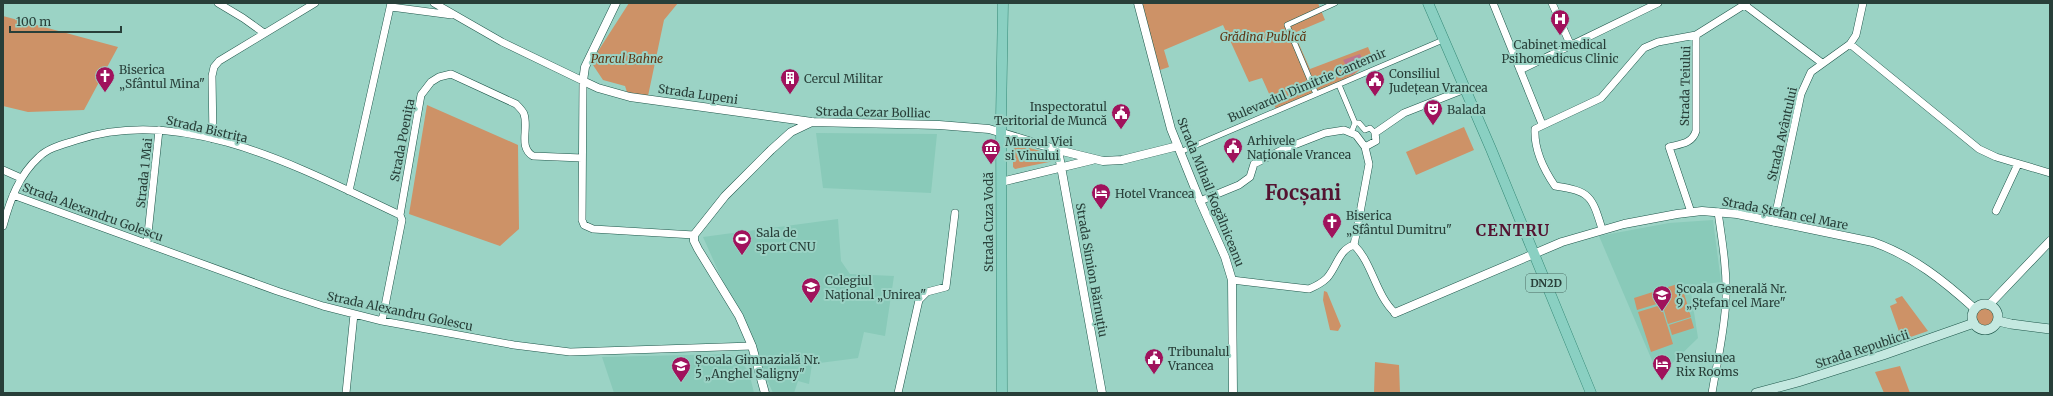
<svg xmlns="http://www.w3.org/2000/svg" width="2053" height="396" font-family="Merriweather,serif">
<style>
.built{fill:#89cab9}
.green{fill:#cd9267}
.water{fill:#be7690}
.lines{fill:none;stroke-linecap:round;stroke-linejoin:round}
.pedestrian-casing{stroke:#1e564a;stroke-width:6}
.minor-casing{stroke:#1e564a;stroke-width:8}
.tertiary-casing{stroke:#1e564a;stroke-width:9}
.secondary-casing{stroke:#1e564a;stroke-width:10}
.primary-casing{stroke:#358977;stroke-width:11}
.pedestrian{stroke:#fff;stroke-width:5}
.minor{stroke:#fff;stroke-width:7}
.tertiary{stroke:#fff;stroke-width:8}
.secondary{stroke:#c4e8e0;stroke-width:9}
.primary{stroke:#8ad0c2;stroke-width:10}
.labels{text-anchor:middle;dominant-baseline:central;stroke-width:4;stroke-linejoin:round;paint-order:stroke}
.shield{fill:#9bd3c5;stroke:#4a6b63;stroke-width:1}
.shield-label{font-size:11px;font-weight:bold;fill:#283f39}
.park-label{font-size:12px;font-style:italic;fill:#5f3513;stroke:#9bd3c5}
.poi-label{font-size:12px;fill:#283f39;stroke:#9bd3c5;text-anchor:start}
.street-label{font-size:12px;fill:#283f39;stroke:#9bd3c5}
.district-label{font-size:16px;font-weight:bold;letter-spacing:1px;fill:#541331;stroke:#9bd3c5}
.town-label{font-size:20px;font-weight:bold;fill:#541331;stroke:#9bd3c5}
</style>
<rect width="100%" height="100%" fill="#9bd3c5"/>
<path class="built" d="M816,133L937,134L931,193L823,188Z
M838,219L841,261L850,274L894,276L885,336L864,332L858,358L812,364L809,384L798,381L794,393H773L703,237Z
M1713,220L1721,282L1690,286L1698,338L1663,372L1654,365L1599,236L1669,223Z
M729,354L739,359L749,372L754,393H614L602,357Z"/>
<path class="green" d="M629,3H678L664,20L648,96L627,92L625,86L603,80L593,65V59Z
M1141,3H1318L1325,20L1294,33L1310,69L1368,47L1373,59L1351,77L1276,109L1262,78L1249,82L1223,25L1164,50L1169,67L1160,70Z
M3,16L118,47L84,110L28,112L3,106Z
M427,105L518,145L519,229L500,246L409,214Z
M1464,127L1474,150L1416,175L1406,152Z
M1016,144L1054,155V161L1015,169L1013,167V146Z
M1681,283L1691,317L1668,324L1658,290Z
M1324,291L1327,292L1341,326L1338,331L1330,330L1323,300Z
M1656,291L1660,303L1637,310L1634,298Z
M1902,296L1928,331L1902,340L1890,306L1897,303L1895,299Z
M1972 317a13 13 0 1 1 26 0a13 13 0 1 1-26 0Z
M1661,305L1673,344L1651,352L1638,312Z
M1691,318L1694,328L1672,335L1669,325Z
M1375,362L1399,365L1400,393H1374Z
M1900,366L1910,393H1884L1875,372Z"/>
<path class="water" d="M1360,54L1365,65L1351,75L1343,60Z"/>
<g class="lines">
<defs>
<path id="pedestrian" d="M1339,85L1355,123L1351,133
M1316,94L1287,25L1335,3
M1355,123H1359L1365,130L1370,128L1375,133
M1180,152L1443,40"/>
<path id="minor" d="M218,3L243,18L264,33
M434,3L502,42L583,81L582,220L584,225L593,229L694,235
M1493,3L1542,124
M1552,3L1571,46
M1742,3L1822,63
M391,7L452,15
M1850,44L1979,149L1996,157L2050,173
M1520,70L1658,3
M213,139L212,76L214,67L219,61L315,3
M1365,147L1376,141L1375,133L1404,113L1465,89
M3,170L21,178
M349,191L391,3
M13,195L277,291L323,306L382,321L514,345L570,352L752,346
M1200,201L1239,185L1250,177L1254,164L1284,149L1325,133L1344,130L1356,135L1365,147L1369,164L1354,245
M1996,211L2018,164
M1691,212L1669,147C1680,144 1692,144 1696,131V35
M1774,222L1801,94L1811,72L1850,44L1856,35L1863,3
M3,226C10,200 19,175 39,157C49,147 65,144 77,140C185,104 304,170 400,215
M1602,229C1592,196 1590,191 1555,186C1544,170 1534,149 1535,129L1601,98L1644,48L1658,42L1696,35L1744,5
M147,243L159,130
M1354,245C1373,264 1375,294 1395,313
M1232,280L1309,289C1316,286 1322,283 1327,278C1337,267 1339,249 1354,245
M382,321L402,220L400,215L421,95L431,82L439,77L451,74L516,104C519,107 523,111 524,114C529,129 518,147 533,156L582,158
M346,393L354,314
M898,393L919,300L927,292L946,287L955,213
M1712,393C1717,362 1725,330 1726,298C1727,269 1722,240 1718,212"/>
<path id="tertiary" d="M616,3L585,67L583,81L598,88L630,97L812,122L939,125L989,129L1058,150L1103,161L1122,160L1178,146
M1138,3L1171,129L1200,201L1225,257L1232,280L1233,393
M1744,5L1746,3
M1058,150L1102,393
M1001,182L1092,160
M1989,305L2050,241
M1395,313L1562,242L1624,224L1677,214L1702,211L1737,214L1873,242C1913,256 1944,281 1975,309
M765,393L752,346L739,316L698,249L694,241V235L725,196L771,150L791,132L812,122"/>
<path id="secondary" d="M1972 317a13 13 0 1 1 26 0a13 13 0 1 1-26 0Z
M1998,321L2011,324L2050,329
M1756,393L1798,382L1883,355L1974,323"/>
<path id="primary" d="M1428,3L1491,149L1591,393
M1002,393L1001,119L1003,3"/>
</defs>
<use href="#pedestrian" class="pedestrian-casing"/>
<use href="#minor" class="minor-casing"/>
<use href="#tertiary" class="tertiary-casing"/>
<use href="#secondary" class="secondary-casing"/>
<use href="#primary" class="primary-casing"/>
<use href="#pedestrian" class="pedestrian"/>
<use href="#minor" class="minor"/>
<use href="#tertiary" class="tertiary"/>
<use href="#secondary" class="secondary"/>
<use href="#primary" class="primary"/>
</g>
<defs>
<symbol id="hospital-pin" viewBox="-11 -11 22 30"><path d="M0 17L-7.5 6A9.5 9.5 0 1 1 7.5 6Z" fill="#a0125c" stroke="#9bd3c5"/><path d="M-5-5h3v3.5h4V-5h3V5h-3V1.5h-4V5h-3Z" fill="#fff"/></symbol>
<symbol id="church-pin" viewBox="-11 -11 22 30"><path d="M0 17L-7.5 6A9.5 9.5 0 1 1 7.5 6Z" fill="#a0125c" stroke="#9bd3c5"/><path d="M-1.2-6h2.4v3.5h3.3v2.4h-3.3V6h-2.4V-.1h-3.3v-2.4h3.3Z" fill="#fff"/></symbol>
<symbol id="building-pin" viewBox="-11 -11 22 30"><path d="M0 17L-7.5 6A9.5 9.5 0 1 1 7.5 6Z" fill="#a0125c" stroke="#9bd3c5"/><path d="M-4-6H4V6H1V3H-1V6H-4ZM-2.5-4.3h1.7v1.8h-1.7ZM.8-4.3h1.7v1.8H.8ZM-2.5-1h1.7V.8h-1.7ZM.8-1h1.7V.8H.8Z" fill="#fff"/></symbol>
<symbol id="civic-pin" viewBox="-11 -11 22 30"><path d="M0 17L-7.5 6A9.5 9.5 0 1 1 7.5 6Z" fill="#a0125c" stroke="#9bd3c5"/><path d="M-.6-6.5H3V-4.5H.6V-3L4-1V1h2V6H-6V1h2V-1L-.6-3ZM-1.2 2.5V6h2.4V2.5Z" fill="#fff"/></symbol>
<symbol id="theatre-pin" viewBox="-11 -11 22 30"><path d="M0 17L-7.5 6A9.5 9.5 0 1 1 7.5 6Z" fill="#a0125c" stroke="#9bd3c5"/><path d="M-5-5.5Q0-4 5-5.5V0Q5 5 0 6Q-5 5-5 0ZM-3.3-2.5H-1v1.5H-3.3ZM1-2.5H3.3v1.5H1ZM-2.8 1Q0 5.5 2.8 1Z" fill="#fff"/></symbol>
<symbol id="museum-pin" viewBox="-11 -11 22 30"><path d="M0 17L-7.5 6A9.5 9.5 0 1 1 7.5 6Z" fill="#a0125c" stroke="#9bd3c5"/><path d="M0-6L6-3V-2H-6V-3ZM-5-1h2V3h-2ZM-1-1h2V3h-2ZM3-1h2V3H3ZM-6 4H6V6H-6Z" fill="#fff"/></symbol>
<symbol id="hotel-pin" viewBox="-11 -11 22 30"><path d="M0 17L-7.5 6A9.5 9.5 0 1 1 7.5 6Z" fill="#a0125c" stroke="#9bd3c5"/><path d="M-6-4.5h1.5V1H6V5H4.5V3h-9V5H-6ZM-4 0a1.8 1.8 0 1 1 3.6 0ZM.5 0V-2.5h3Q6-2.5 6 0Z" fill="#fff"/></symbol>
<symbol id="stadium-pin" viewBox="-11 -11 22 30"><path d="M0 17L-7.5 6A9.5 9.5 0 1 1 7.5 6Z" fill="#a0125c" stroke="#9bd3c5"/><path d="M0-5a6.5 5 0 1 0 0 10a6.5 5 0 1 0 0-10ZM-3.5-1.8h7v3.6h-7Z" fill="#fff"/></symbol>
<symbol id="university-pin" viewBox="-11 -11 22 30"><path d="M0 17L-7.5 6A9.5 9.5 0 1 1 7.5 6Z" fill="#a0125c" stroke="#9bd3c5"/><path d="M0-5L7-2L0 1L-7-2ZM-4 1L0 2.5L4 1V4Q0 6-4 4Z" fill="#fff"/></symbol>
<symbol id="school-pin" viewBox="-11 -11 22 30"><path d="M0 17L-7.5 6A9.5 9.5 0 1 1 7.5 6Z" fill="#a0125c" stroke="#9bd3c5"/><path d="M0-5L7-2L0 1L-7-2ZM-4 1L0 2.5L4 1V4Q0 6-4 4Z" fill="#fff"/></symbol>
</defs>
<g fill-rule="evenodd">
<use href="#hospital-pin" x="1549" y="8" width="22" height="30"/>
<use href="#church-pin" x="94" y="65" width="22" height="30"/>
<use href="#building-pin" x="779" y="67" width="22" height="30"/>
<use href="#civic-pin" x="1364" y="69" width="22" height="30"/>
<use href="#theatre-pin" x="1422" y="98" width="22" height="30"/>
<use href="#civic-pin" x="1110" y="102" width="22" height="30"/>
<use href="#civic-pin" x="1222" y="136" width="22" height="30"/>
<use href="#museum-pin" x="980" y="137" width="22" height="30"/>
<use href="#hotel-pin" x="1090" y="182" width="22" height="30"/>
<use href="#church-pin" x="1321" y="211" width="22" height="30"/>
<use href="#stadium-pin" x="731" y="228" width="22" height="30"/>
<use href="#university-pin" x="800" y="276" width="22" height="30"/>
<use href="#school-pin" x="1651" y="284" width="22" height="30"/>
<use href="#civic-pin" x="1143" y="347" width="22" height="30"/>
<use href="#hotel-pin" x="1651" y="353" width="22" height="30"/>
<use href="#school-pin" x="670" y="355" width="22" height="30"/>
</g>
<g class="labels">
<rect class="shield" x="1526" y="274" width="40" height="18" rx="3"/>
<g class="shield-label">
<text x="1546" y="283">DN2D</text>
</g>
<g class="park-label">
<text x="1263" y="36">Grădina Publică</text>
<text x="627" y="58">Parcul Bahne</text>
</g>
<g class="poi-label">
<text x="1560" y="44" text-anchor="middle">Cabinet medical<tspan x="1560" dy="14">Psihomedicus Clinic</tspan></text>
<text x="119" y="69">Biserica<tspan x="119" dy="14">„Sfântul Mina"</tspan></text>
<text x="1389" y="73">Consiliul<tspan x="1389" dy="14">Județean Vrancea</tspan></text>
<text x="804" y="78">Cercul Militar</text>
<text x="1107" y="106" text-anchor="end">Inspectoratul<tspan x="1107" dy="14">Teritorial de Muncă</tspan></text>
<text x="1447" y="109">Balada</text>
<text x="1247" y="140">Arhivele<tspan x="1247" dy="14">Naționale Vrancea</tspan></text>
<text x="1005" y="141">Muzeul Viei<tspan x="1005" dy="14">si Vinului</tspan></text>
<text x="1115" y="193">Hotel Vrancea</text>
<text x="1346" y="215">Biserica<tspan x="1346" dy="14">„Sfântul Dumitru"</tspan></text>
<text x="756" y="232">Sala de<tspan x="756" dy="14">sport CNU</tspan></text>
<text x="825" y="280">Colegiul<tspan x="825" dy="14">Național „Unirea"</tspan></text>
<text x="1676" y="288">Școala Generală Nr.<tspan x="1676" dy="14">9 „Ștefan cel Mare"</tspan></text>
<text x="1168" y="351">Tribunalul<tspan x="1168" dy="14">Vrancea</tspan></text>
<text x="1676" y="357">Pensiunea<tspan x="1676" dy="14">Rix Rooms</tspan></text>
<text x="695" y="359">Școala Gimnazială Nr.<tspan x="695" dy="14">5 „Anghel Saligny"</tspan></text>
</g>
<g class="street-label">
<text transform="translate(1307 85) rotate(-23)">Bulevardul Dimitrie Cantemir</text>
<text transform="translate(1685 86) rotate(-89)">Strada Teiului</text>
<text transform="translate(698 94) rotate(8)">Strada Lupeni</text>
<text transform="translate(873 112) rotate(1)">Strada Cezar Bolliac</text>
<text transform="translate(207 129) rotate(13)">Strada Bistrița</text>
<text transform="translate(1782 134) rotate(-77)">Strada Avântului</text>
<text transform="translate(402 140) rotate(-79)">Strada Poenița</text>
<text transform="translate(144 173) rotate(-84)">Strada 1 Mai</text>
<text transform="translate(1211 192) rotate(68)">Strada Mihail Kogălniceanu</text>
<text transform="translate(93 212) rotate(20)">Strada Alexandru Golescu</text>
<text transform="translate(1785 213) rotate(11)">Strada Ștefan cel Mare</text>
<text transform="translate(988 222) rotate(-90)">Strada Cuza Vodă</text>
<text transform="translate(1092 270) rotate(80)">Strada Simion Bărnuțiu</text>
<text transform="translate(400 311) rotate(12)">Strada Alexandru Golescu</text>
<text transform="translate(1862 349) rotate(-18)">Strada Republicii</text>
</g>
<g class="district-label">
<text x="1513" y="230">CENTRU</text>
</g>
<g class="town-label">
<text x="1303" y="192">Focșani</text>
</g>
</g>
<rect width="2053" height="396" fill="none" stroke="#283f39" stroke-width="8"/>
<path d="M10 26v6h111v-6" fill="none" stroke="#283f39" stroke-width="2"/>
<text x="16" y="26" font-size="12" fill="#283f39" stroke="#9bd3c5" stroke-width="3" paint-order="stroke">100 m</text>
</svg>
